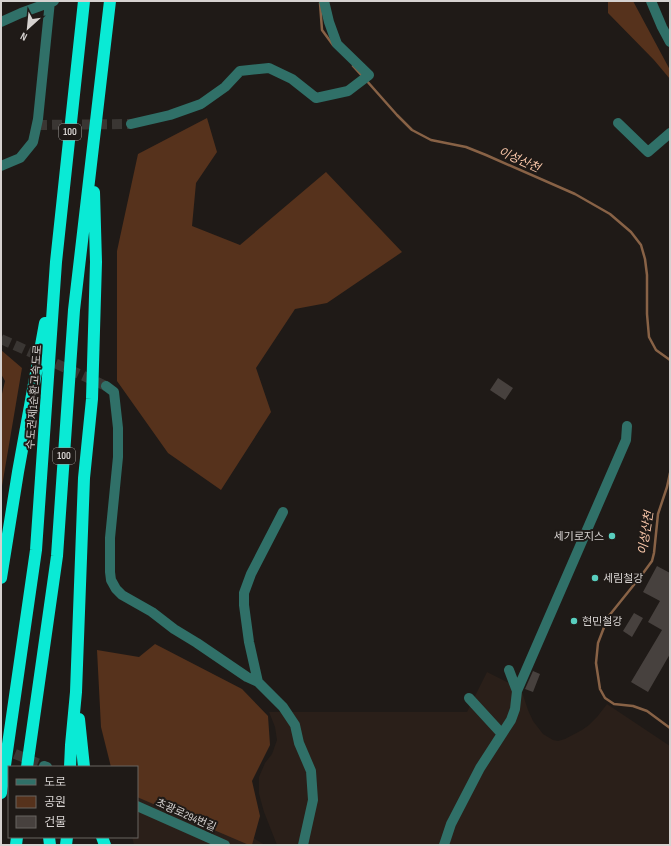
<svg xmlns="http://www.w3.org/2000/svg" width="671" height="846" font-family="'Sofia Sans Condensed','Noto Sans KR',sans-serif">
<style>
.built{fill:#2a1f19}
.green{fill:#56321c}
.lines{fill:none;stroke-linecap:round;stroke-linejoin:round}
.stream{stroke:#886246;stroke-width:2.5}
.building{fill:#47413e}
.minor-tunnel{stroke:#3a3633;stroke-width:10;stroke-dasharray:10 5;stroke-linecap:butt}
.minor{stroke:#307068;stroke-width:10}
.highway{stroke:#0aead5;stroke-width:12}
.poi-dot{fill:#59cebe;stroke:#1f1a17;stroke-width:1.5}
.labels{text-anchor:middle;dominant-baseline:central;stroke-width:4;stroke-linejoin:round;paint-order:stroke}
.shield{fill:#1f1a17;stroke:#9f9b98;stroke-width:1}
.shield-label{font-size:10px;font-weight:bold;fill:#d6d2d0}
.street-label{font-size:11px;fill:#d6d2d0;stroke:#1f1a17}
.poi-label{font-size:11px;fill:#d6d2d0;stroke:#1f1a17;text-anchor:start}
.water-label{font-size:12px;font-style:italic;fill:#fcc9ab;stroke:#1f1a17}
</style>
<rect width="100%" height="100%" fill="#1f1a17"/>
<path class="built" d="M487,672L521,689L528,710L533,721L543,734L553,740L558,741L565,739L582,730L589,725L597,717L607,704L670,746V845H277L264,812L259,794V777L265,763L272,754L277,740L275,727L269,712H467Z
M137,783L250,836L265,845H134L132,837H137Z"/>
<path class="green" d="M608,1H633L670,70V79L654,60L608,13Z
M207,118L217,152L196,183L192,226L240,245L326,172L402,252L327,303L295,309L256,368L271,412L221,490L168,453L117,381V251L138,154Z
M1,350L22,368L1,492V398L5,381L1,374Z
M155,644L242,689L268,716L270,745L252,781L260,816L252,845H249L137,797V767H111L101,727L97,650L139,657Z"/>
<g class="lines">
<path class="stream" d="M320,3L322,30L333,45
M353,66L363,77
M366,80L397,115L412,130L431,140L466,147L486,155L575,194L610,214L631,232L641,245L645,259L647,275V314L649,337L656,350L670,360
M670,473L667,487L658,514L654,553L652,561L641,576L608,617L598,643L596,663L600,689L605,698L614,704L633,706L647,711L670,728"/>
</g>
<path class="building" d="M498,378L513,388L505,400L490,390Z
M657,566L670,573V654L648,692L631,682L662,630L648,622L660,601L643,592Z
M634,613L643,618L632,637L623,631Z
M533,671L540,674L533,692L525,689Z"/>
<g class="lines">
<path class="minor-tunnel" d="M37,125L131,124
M1,339L106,386
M1,748L44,766"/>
<path class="minor" d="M651,1L662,27L670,42
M1,22L21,13L54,1
M618,123L648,152L670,133
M131,124L170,115L201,104L225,87L240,71L269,68L292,79L316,98L348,91L369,75L337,44L329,22L324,1
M1,166L20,158L33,142L38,119L50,1
M106,386L114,392L118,428V457L110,538V572L111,580L116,589L122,595L152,612L174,629L197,643L247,677L258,682L283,707L295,725L299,743L311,771L313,800L303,845
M509,670L517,691
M258,682L249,642L244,605V593L251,574L283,512
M469,698L502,734
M44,766L47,767
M137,806L225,845
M444,845L451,824L480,768L511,720L515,709L517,691L626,440L627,426"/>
<path class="highway" d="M1,578L18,472L45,323
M79,719L84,767
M27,767L57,556L74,310L110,1
M70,767L71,745L76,692L84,478L92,399L96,262L94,192
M1,793L36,550L56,262L84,1
M49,837L50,845
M102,837L105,845
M16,845L17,837
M66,845L67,837"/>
</g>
<g class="poi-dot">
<circle cx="612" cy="536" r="4"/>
<circle cx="595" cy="578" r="4"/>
<circle cx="574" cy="621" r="4"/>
</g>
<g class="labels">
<g class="shield">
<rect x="59" y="124" width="22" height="16" rx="3"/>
<rect x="53" y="448" width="22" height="16" rx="3"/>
</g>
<g class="shield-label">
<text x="70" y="132">100</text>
<text x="64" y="456">100</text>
</g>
<g class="street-label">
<text transform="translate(34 397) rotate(-86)">수도권제1순환고속도로</text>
<text transform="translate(186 815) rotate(24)">초광로294번길</text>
</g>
<g class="poi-label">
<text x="604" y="536" text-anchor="end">세기로지스</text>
<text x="603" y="578">세림철강</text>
<text x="582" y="621">현민철강</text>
</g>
<g class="water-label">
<text transform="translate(519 160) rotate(24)">이성산천</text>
<text transform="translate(646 533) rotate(-81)">이성산천</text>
</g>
</g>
<rect width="671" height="846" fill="none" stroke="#d6d2d0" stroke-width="4"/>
<rect x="8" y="766" width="130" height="72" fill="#1f1a17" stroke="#686461"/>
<rect x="16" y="779" width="20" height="6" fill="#307068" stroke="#686461"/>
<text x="44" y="786" font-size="12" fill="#d6d2d0">도로</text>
<rect x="16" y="796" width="20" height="12" fill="#56321c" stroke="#686461"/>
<text x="44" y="806" font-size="12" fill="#d6d2d0">공원</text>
<rect x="16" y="816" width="20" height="12" fill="#47413e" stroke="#686461"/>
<text x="44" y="826" font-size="12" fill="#d6d2d0">건물</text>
<g transform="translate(28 28) rotate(207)" stroke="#1f1a17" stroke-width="3" paint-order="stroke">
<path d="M0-3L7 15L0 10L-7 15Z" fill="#d6d2d0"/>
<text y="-6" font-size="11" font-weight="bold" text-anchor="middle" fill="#d6d2d0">N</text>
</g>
</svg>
